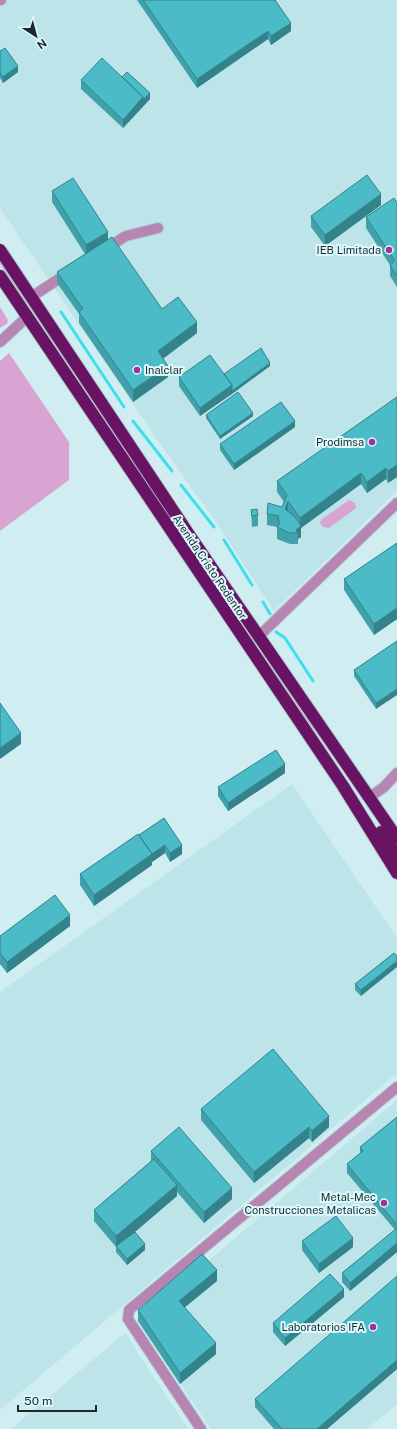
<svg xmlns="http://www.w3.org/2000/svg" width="397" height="1429" font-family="'Public Sans',sans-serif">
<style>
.built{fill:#bde4e9}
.green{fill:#d8a4d2}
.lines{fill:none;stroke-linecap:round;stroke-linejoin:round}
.stream{stroke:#3fdeee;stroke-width:3}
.minor-casing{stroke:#b0cacd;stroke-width:12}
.highway-casing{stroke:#b0cacd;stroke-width:14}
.minor{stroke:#b685b1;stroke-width:10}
.highway{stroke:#691365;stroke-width:12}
.wall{fill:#40a1ab}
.shaded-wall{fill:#34838b}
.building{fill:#4abbc7;stroke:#34838b}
.poi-dot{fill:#9d3497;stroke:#ddfbff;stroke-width:1.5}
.labels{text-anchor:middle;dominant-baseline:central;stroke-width:4;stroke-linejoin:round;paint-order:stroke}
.poi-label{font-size:11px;fill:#1d2829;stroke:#ddfbff;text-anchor:end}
.street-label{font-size:11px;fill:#1d2829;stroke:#ddfbff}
</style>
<rect width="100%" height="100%" fill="#d0eef1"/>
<path class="built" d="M0,0H397V491L274,611L214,519L160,444L0,208Z
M292,784L397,938V1073L0,1410V992Z
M397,1100V1404L367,1429H211L138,1321Z
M125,1333L188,1429H11Z"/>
<path class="green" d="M0,261L276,675L363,795L397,847L362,796L299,709L0,264Z
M0,307L8,320L7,324L0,328Z
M9,353L69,442V480L0,531V361Z
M349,500L355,503L356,508L329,528L323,527L320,523L321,520Z"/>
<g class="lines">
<path class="stream" d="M61,312L124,407
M133,421L172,471
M181,485L214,527
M224,540L252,585
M263,602L270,614
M276,632L285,638L313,681"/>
<defs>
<path id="minor" d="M0,0H1
M105,249L126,236L158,228
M31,297L68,273
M0,342L28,316
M259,636L397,503
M370,797L384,787L397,773
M201,1429L128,1319L129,1310L397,1087"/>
<path id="highway" d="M0,250L190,536L397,838
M0,276L343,786L397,873
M381,832L397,856"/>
</defs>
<use href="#minor" class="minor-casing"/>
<use href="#highway" class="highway-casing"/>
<use href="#minor" class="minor"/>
<use href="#highway" class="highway"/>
</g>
<path class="wall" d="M137,0H275L291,31L271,45L268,39L197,88Z
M0,51L18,72L3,83L0,78Z
M122,77L150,99L123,128L81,89V80Z
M52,191L108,240L162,309L197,333L163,359L168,377L133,402L79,323V314L57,283V272L85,254L52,202Z
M397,203V287L390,276V265L366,228V217Z
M381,205L325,246L311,227V216Z
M270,366L200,416L179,386V377L224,374Z
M397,397V477L388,483L386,479L367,493L361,484L301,528V537L298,539V544H290L277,539V527L267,525V514L282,507L284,502L277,492V481Z
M206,415L253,416L220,439L206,418Z
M295,427L234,470L220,450V444Z
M251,510L258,515V526L252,527Z
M397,543V619L374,635L344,590V579Z
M397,641L376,709L354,676V670Z
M285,773L228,811L218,796V787Z
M164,818L182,854L170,862L165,853L152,862V865L94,906L80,885V874L139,835Z
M70,926L7,973L0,964V936Z
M394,953L361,996L355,990V984Z
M201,1109L329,1127L312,1142L309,1138L254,1183L201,1120Z
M397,1117V1252L350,1291L342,1282V1273L395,1230L347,1173V1164L360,1153V1147Z
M151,1151L232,1199L204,1223L177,1192V1196L135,1232L145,1250L127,1265L116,1252V1247L94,1221V1210L151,1161Z
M302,1241L353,1247L319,1273L302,1250Z
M217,1281L185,1307L216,1354L180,1384L138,1321V1310Z
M344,1297L285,1346L273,1332V1323Z
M397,1369L327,1429H274L255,1407V1399Z"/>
<path class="shaded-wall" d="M291,23V31L271,45V36Z
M268,31V39L197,88V79Z
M18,66V72L3,83V77Z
M150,93V99L123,128V120L143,97Z
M381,194V205L325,246V235Z
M108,232V243L86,256V245Z
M197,322V333L158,362V351Z
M270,363V366L232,394V391Z
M168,366V377L133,402V390Z
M232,385V394L200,416V408Z
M253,413V416L220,439V436Z
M295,421V427L234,470V464Z
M397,465V477L388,483V471Z
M386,468V479L367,493V482Z
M361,473V484L301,528V537L298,539V533L296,530L300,527V518Z
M288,501V513L285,509Z
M397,608V619L374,635V624Z
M397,689V695L376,709V703Z
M21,733V744L0,759V748Z
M285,764V773L228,811V803Z
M165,845V853L152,862V865L94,906V895Z
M182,845V854L170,862V853Z
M70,915V926L7,973V962Z
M397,961V967L361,996V990Z
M329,1116V1127L312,1142V1131Z
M309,1127V1138L254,1183V1172Z
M177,1185V1196L117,1247L116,1246V1248V1236Z
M232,1188V1199L204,1223V1212Z
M353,1238V1247L319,1273V1264Z
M397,1243V1252L350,1291V1283Z
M145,1244V1250L127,1265V1259Z
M217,1270V1281L179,1312V1301Z
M344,1289V1297L285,1346V1338Z
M216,1343V1354L180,1384V1373Z
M397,1360V1369L327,1429H317Z"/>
<path class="building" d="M143,0H275L291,23L271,36L268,31L197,79Z
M5,48L18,66L3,77L0,72V51Z
M102,58L143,97L123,120L81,80Z
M127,72L150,93L143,100V97L122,77Z
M367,175L381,194L325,235L311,216Z
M73,178L108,232L86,245L52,191Z
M394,198L397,203V276L390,265L395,261L366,217Z
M112,237L162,309L178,297L197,322L158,351L168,366L133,390L79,312L83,309L57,272Z
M261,348L270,363L232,391V385L224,374Z
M210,355L232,385L200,408L179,377Z
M238,392L253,413L220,436L206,415Z
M397,397V465L388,471L386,468L367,482L361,473L300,518L288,501L285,509L295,517L301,526L296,530L298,533H290L277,527L280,523L278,518L279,516L267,514L268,503L282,507L287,495L277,481Z
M281,402L295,421L234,464L220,444Z
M257,509L258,515L252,516L251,510Z
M397,543V608L374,624L344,579Z
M397,641V689L376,703L354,670Z
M0,703L21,733L0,748Z
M276,750L285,764L228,803L218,787Z
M164,818L182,845L170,853L165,845L152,854L139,835Z
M138,834L152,854L94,895L80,874Z
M55,895L70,915L7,962L0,953V936Z
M394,953L397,956V961L361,990L355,984Z
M273,1049L329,1116L312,1131L309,1127L254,1172L201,1109Z
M397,1117V1225L347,1164L363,1151L360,1147Z
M179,1127L232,1188L204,1212L151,1151Z
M154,1159L177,1185L116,1236L94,1210Z
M336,1216L353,1238L319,1264L302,1241Z
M397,1228V1243L350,1283L342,1273Z
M135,1232L145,1244L127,1259L116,1246Z
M202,1254L217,1270L179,1301L216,1343L180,1373L138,1310Z
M330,1274L344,1289L285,1338L273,1323Z
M397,1276V1360L317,1429H282L255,1399Z"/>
<g class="poi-dot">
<circle cx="389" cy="250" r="4"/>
<circle cx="137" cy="370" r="4"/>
<circle cx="372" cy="442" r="4"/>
<circle cx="384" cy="1203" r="4"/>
<circle cx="373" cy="1327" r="4"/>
</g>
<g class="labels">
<g class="poi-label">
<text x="381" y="250">IEB Limitada</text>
<text x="145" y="370" text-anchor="start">Inalclar</text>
<text x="364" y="442">Prodimsa</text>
<text x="376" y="1197">Metal-Mec<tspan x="376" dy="13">Construcciones Metalicas</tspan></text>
<text x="365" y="1327">Laboratorios IFA</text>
</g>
<g class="street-label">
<text transform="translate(210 567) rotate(56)">Avenida Cristo Redentor</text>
</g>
</g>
<g transform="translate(36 36) rotate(144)" stroke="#ddfbff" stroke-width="3" paint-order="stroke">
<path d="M0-3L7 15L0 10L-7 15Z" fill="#1d2829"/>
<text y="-6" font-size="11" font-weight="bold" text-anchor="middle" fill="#1d2829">N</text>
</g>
<path d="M18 1405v6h78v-6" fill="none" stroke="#1d2829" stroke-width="2"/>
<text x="24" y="1405" font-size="12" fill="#1d2829" stroke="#ddfbff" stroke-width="3" paint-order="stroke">50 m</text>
</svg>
